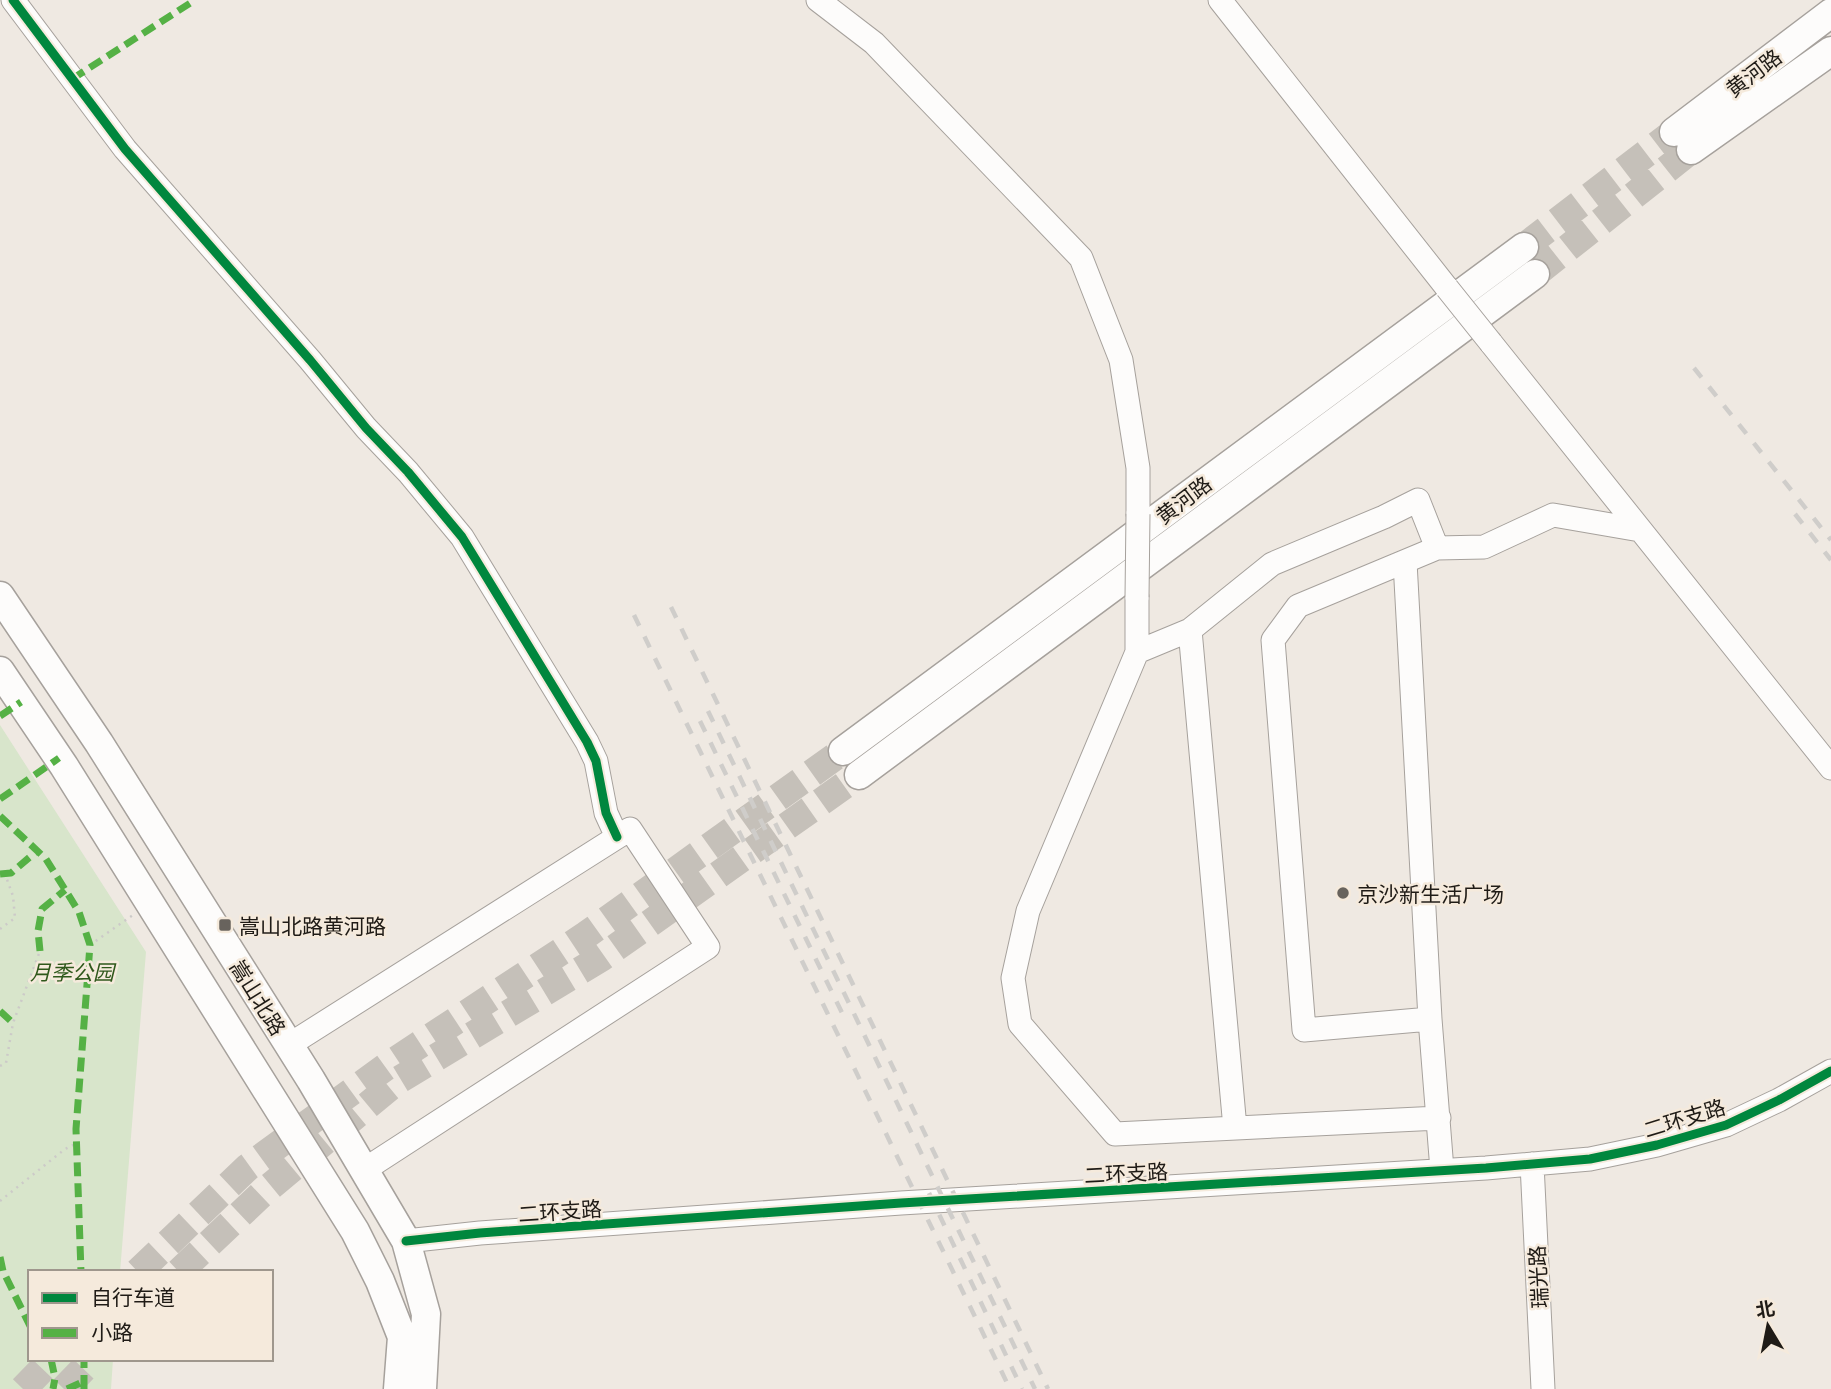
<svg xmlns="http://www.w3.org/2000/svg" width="1831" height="1389" font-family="'Playfair Display','Noto Sans SC',serif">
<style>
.green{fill:#d8e5cb}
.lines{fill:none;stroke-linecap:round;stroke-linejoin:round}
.major-tunnel{stroke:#c5c0b9;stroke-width:28;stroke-dasharray:28 14;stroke-linecap:butt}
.minor-casing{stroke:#a6a19c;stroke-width:25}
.major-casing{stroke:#a6a19c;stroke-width:31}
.path{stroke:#cccac8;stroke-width:2.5;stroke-dasharray:2 5;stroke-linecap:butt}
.minor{stroke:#fdfcfb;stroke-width:23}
.major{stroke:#fdfcfb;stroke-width:28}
.rail{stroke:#cfcdca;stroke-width:4.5;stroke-dasharray:12 12;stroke-linecap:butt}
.minor-bridge-casing{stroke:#a6a19c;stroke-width:25;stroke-linecap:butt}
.minor-bridge{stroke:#fdfcfb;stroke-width:23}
.quiet{stroke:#55b145;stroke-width:7;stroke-dasharray:14 7;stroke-linecap:butt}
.cycleway-casing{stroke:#f5eadc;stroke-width:13}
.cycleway{stroke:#00873e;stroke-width:9}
.poi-dot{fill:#68635d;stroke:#f5eadc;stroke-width:2.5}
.labels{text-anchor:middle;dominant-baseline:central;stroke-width:5;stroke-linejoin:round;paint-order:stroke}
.street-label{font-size:21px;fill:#1f1b16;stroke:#f5eadc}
.poi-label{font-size:21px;fill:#1f1b16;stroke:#f5eadc;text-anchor:start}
.park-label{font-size:21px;font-style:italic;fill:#2f581b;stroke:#f5eadc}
</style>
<rect width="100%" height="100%" fill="#efe9e2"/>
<path class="green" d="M0,725L146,952L120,1272H30V1359H113L111,1389H0Z"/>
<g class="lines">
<path class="major-tunnel" d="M1524,247L1674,132
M1535,274L1691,150
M138,1272L248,1167L387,1066L586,935L843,751
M179,1272L266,1190L397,1081L601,958L859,775
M23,1389L52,1359
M64,1389L93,1359"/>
<defs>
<path id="minor" d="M13,0L125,149L310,360L366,428L408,472L462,537L587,742L596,761L606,813L617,837
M818,0L874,43L1081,258L1121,360L1138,468V514
M1220,0L1447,288
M1491,343L1831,768
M1405,562L1430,1019
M1137,597V652L1028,911L1013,978L1020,1024L1115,1134L1439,1118
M1190,630L1235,1128
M1137,652L1190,630L1272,564L1384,517L1418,500L1437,548
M289,1045L630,829L708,947L364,1170
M1532,1164L1543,1389
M1442,1170L1430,1019L1304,1030L1273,640L1298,606L1437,548L1484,547L1553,515L1640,530
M406,1241L480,1233L901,1203L1486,1168L1590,1159L1657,1145L1726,1125L1779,1100L1831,1071"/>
<path id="major" d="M1674,132L1831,13
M1691,150L1831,51
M0,596L99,743L311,1080L406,1241L426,1314L422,1389
M0,671L64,766L355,1231L380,1281L402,1337L398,1389
M843,751L1524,247
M859,775L1535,274"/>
</defs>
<use href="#minor" class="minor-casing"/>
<use href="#major" class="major-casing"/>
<path class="path" d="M0,929L15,918L13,896L5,874
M90,945L133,915
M0,1066L6,1063L13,1023L40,951
M0,1201L65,1149L77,1143"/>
<use href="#minor" class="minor"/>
<use href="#major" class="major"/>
<path class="rail" d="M1694,368L1831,540
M1795,514L1831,560
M671,607L1048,1389
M634,615C759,873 885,1131 1010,1389
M708,711L1035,1389
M700,721L844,1017
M929,1193L1022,1389"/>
<defs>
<path id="minor-bridge" d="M1447,288L1491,343
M1137,597L1138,514"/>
</defs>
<use href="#minor-bridge" class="minor-bridge-casing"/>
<use href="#minor-bridge" class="minor-bridge"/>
<path class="quiet" d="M72,79L195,0
M0,716L21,702
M0,799L59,758
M0,816L46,859L79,912L90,945L76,1129L81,1272
M0,874L11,873L37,851
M40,951L38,931L42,909L65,890
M0,1011L13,1023
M0,1257L3,1271L30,1326
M51,1359L55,1378L53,1389
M67,1389L85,1381
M84,1389V1359"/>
<defs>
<path id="cycleway" d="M13,0L125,149L310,360L366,428L408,472L462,537L587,742L596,761L606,813L617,837
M406,1241L480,1233L901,1203L1486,1168L1590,1159L1657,1145L1726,1125L1779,1100L1831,1071"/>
</defs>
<use href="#cycleway" class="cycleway-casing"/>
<use href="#cycleway" class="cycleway"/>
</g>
<g class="poi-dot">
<circle cx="1343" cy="893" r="7"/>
<rect x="218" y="918" width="14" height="14" rx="3.5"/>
</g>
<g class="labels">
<g class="street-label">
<text transform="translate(1753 72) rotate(-37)">黄河路</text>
<text transform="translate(1183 499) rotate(-37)">黄河路</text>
<text transform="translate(259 997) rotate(58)">嵩山北路</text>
<text transform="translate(1684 1117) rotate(-17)">二环支路</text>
<text transform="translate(1126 1172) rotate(-3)">二环支路</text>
<text transform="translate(560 1210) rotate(-4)">二环支路</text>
<text transform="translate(1537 1277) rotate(-93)">瑞光路</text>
</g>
<g class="poi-label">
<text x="1357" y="893">京沙新生活广场</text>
<text x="239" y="925">嵩山北路黄河路</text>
</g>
<g class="park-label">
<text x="72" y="971">月季公园</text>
</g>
</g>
<rect x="28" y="1270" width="245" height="91" fill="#f5eadc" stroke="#9f978d" stroke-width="2"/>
<rect x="42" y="1293" width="35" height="10" fill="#00873e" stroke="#9f978d" stroke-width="2"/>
<text x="91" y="1305" font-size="21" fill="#1f1b16">自行车道</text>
<rect x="42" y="1328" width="35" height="10" fill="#55b145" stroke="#9f978d" stroke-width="2"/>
<text x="91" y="1340" font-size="21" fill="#1f1b16">小路</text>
<g transform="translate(1768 1326) rotate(350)" stroke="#f5eadc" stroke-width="5" paint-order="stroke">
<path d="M0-5L12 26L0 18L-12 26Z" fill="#1f1b16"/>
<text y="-10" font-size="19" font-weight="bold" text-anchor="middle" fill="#1f1b16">北</text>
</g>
</svg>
